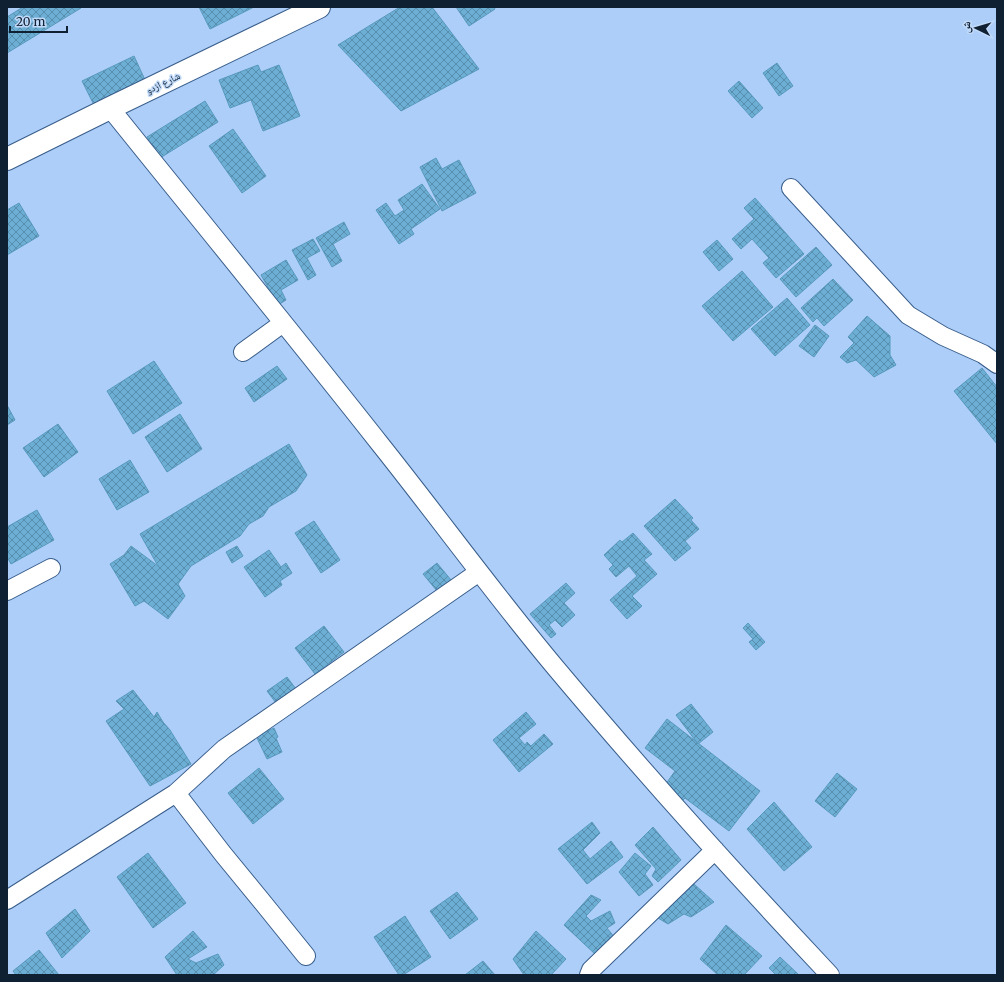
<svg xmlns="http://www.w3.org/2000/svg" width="1004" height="982" font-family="Merriweather,'Noto Naskh Arabic',serif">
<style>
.building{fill:url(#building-cross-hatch);stroke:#5799bd}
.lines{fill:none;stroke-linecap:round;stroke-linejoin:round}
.minor-casing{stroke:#385d8b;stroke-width:20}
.tertiary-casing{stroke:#385d8b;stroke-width:24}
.minor{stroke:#fff;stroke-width:18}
.tertiary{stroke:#fff;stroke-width:22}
.labels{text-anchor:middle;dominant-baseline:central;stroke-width:3;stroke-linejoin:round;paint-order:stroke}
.street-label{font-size:10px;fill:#102033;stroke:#c1dafa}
</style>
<defs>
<pattern id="building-cross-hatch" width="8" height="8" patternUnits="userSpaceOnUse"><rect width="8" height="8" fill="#6dafd4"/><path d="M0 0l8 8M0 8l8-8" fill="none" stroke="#588ead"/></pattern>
</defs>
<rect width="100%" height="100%" fill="#adcef8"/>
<path class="building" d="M23,7H81V8L7,53V17Z
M199,7H254L210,29Z
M400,7H432L479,69L401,111L338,45Z
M456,7H494L495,9L469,26Z
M134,56L146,82L95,107L82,81Z
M777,63L793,86L779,96L763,73Z
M258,65L261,72L279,65L300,116L263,131L251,100L230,108L219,80Z
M739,81L763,108L752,118L728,91Z
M205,101L218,122L160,158L147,137Z
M233,129L266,176L242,193L209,146Z
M436,158L442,169L459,160L476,193L442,211L420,167Z
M422,184L440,209L411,229L414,234L399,244L376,210L386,203L395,216L404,210L398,200Z
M755,198L804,254L776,278L763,263L769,258L752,239L741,249L732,239L754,219L744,208Z
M19,203L39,236L7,255V210Z
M344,222L350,234L333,244L342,261L332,267L316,238Z
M313,239L320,251L307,258L316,275L308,280L292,250Z
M717,240L733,259L719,271L703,252Z
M816,247L832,265L796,297L780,279Z
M286,260L298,280L281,290L286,300L278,305L261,275Z
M742,271L773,307L733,341L702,306Z
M833,279L853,300L824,326L817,318L813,322L801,308Z
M787,298L810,325L775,356L751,329Z
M867,316L890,336V355L896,365L874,377L856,360L847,363L840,357L854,343L848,337Z
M815,325L829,336L814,357L799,346Z
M154,361L182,403L133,434L107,391Z
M277,366L287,379L254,402L245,388Z
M982,368L997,387V444L954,391Z
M7,405L15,420L7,425Z
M180,414L202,449L167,472L145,437Z
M58,424L78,452L44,477L23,448Z
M289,444L307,475L296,491L269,507L263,516L249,524L240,536L191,566L178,584L185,596L168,619L144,601L135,606L110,564L124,555L131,546L158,566L140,534Z
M130,460L149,492L117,510L99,479Z
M675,499L693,518L691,520L699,529L685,541L691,548L675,561L644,526Z
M37,510L54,540L11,564L7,557V527Z
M314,521L340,560L321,573L295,533Z
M633,533L652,554L644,560L657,574L632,596L642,606L627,619L610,600L637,576L629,566L616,577L609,569L613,565L604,555L620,540L622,542Z
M237,546L243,556L232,563L226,552Z
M269,550L281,567L286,563L292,573L280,581L282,585L265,597L244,567Z
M437,563L451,580L437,591L423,574Z
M566,583L575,593L564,603L575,615L562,627L555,620L549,625L556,634L551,638L530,614Z
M748,623L765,642L756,650L749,642L753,639L743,628Z
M324,626L344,652L315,674L295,648Z
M287,677L296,689L276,703L267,691Z
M133,690L154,717L157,712L163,722L170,730L191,764L150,786L106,721L124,709L116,701Z
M691,704L713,732L698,744L676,715Z
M526,712L536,724L519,738L525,745L527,742L531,746L544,734L553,744L519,772L493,740Z
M667,719L760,791L729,831L685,798L681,802L663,788L675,771L645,748Z
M274,728L278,737L276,738L282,752L267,759L256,736Z
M259,768L284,799L253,824L228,793Z
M837,773L857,789L835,817L815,801Z
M774,802L812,847L784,871L747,829Z
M592,822L600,833L583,850L590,859L611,841L623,857L587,884L558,849Z
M653,827L681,860L658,882L652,876L656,869L635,845Z
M148,853L186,903L153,928L117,877Z
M635,853L651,866L645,874L653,885L639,896L619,872Z
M694,884L714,902L691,917L684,914L668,924L658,918Z
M457,892L478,919L450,939L430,911Z
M591,895L601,900L586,916L591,921L610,911L615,923L607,928L615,938L596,955L564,925Z
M75,909L90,931L62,958L46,933Z
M405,916L431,957L403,975H399L374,937Z
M726,925L762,956L744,975H718L700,959Z
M193,931L207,947L188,959L196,963L218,954L224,965L213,975H177L165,957Z
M536,931L566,959L551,975H524L513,959Z
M39,950L59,975H16L13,971Z
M780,957L799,975H776L769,968Z
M483,961L495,975H465Z"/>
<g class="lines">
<defs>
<path id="minor" d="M110,108C200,220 291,331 380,444C439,518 494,594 555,667C643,772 736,875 830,975
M791,188L908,315L943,336L983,354L997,364
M243,352L283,323
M7,591L51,568
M176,793L223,854L264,904L306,956
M7,900L176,793L224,749L479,572
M589,975L591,970L715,850"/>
<path id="tertiary" d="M7,159L110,108L319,7"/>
</defs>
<use href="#minor" class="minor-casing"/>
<use href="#tertiary" class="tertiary-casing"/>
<use href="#minor" class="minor"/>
<use href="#tertiary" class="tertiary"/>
</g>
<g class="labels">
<g class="street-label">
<text transform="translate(163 83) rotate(-26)">شارع ازدو</text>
</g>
</g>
<rect width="1004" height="982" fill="none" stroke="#102033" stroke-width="16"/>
<g transform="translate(976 28) rotate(275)" stroke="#c1dafa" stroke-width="3" paint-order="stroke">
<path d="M0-3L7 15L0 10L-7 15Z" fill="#102033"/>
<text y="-6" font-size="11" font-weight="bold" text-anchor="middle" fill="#102033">ش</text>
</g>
<path d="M10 26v6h57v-6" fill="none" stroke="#102033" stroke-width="2"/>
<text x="16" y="26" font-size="12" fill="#102033" stroke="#c1dafa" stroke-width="3" paint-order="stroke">20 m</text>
</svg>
